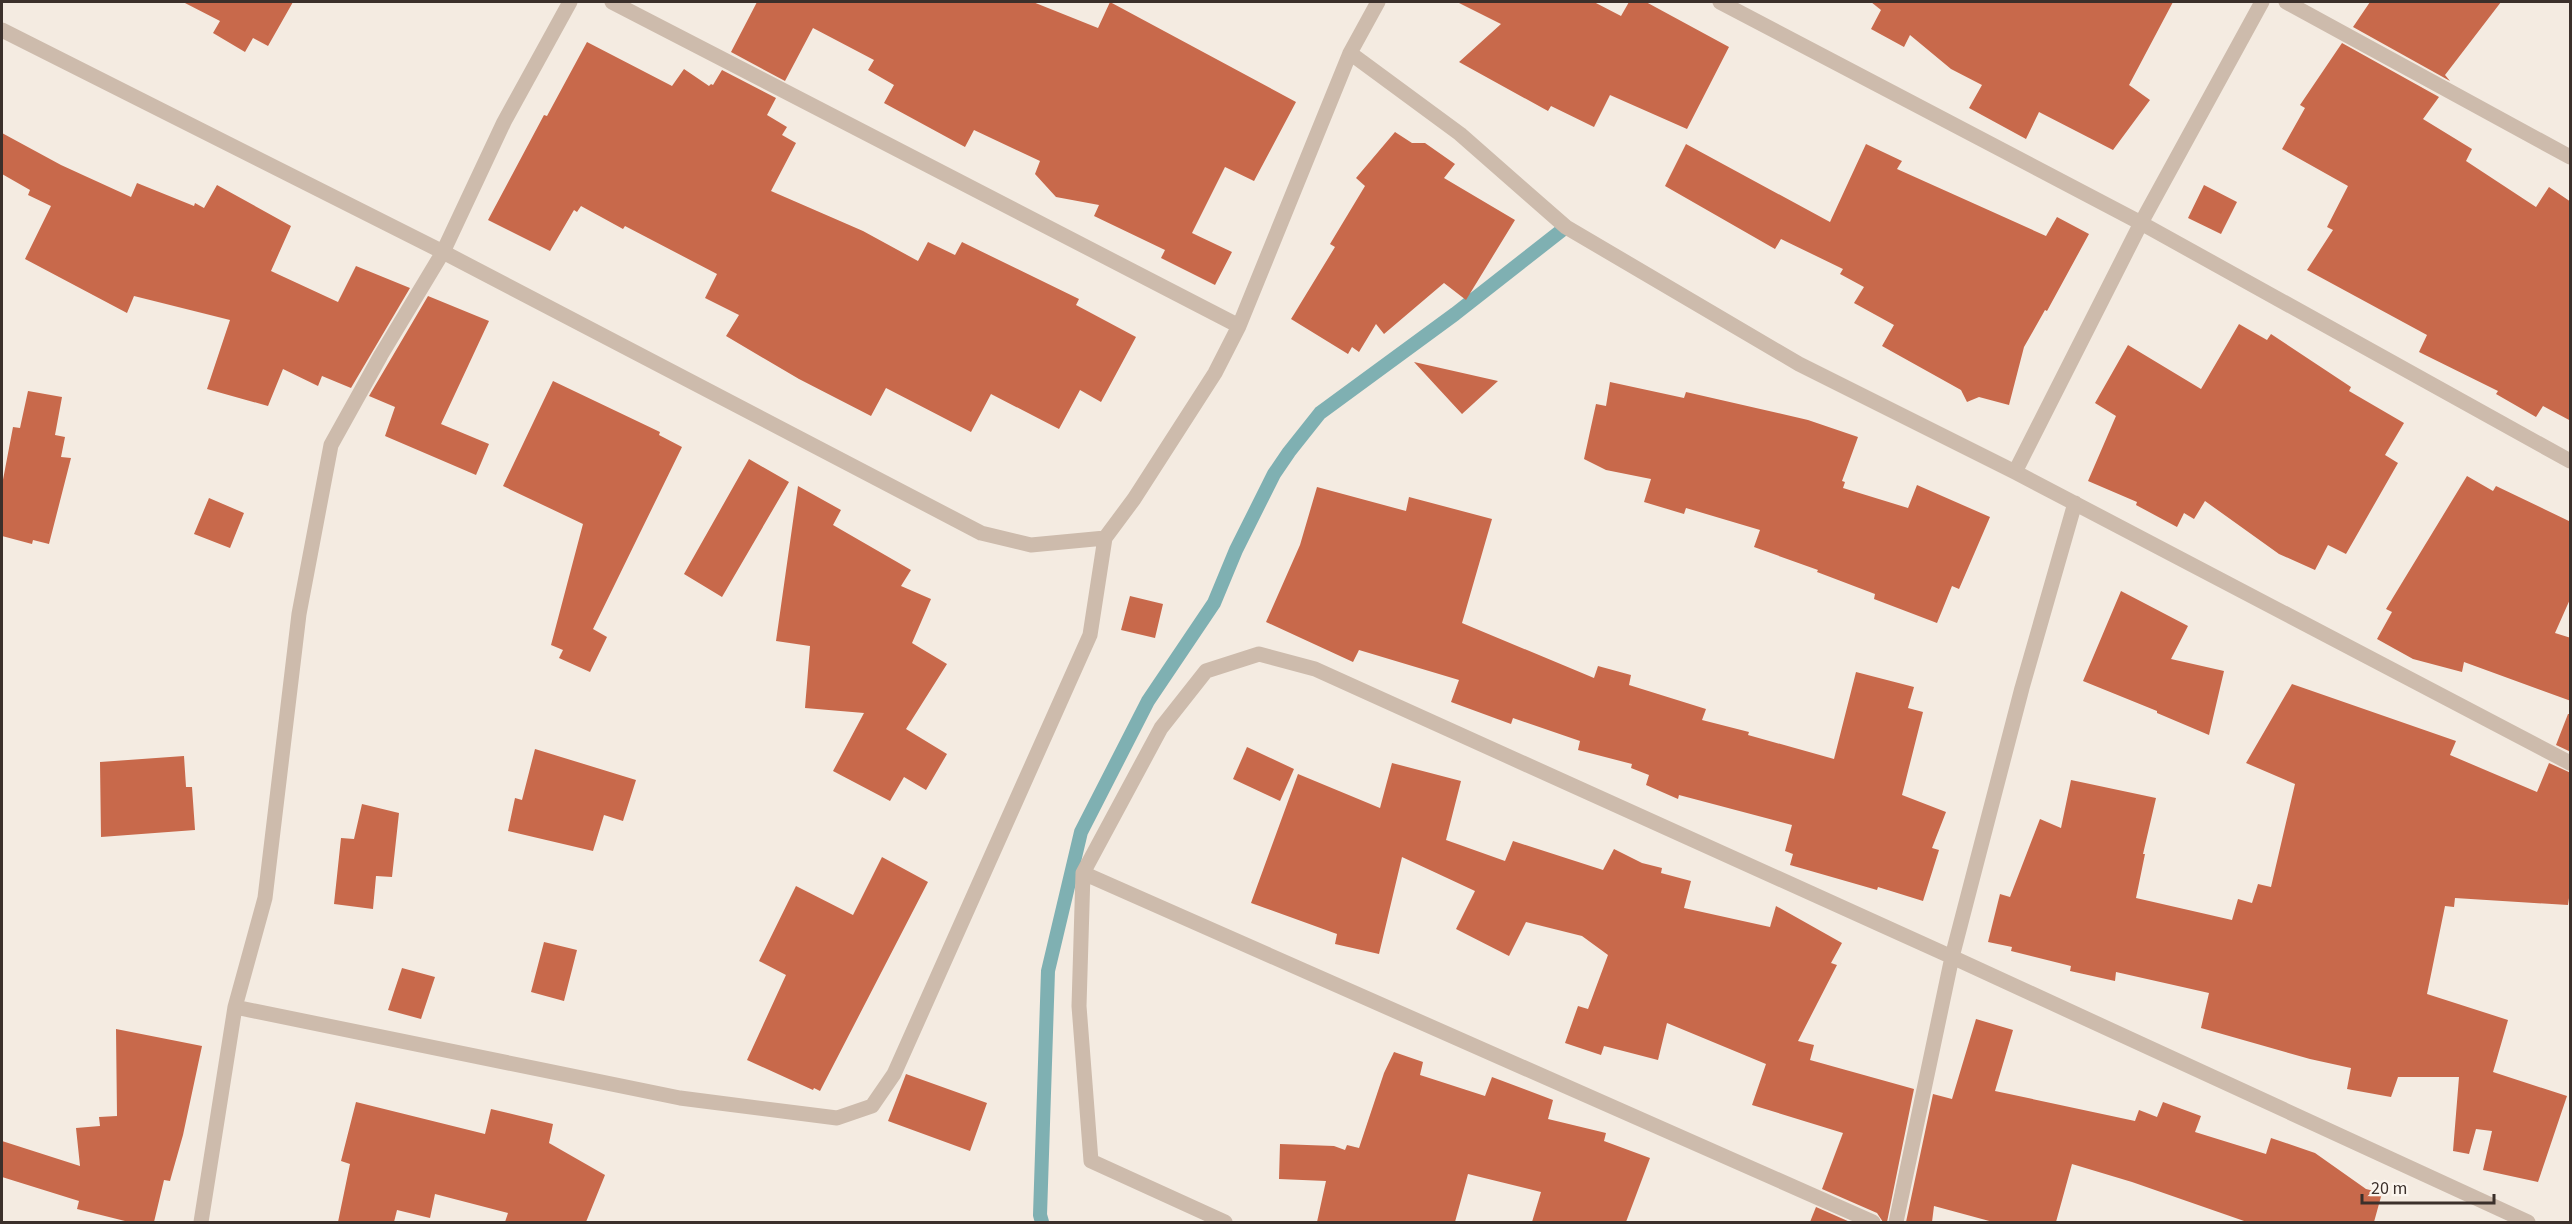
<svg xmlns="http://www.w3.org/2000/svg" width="2572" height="1224" font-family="'Source Sans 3',sans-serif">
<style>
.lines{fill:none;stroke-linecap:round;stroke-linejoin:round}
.stream{stroke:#7fb0b2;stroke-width:14}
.building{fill:#c8694b}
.minor{stroke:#cdbbac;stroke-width:15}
</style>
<rect width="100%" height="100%" fill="#f4ebe1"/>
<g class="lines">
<path class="stream" d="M1042,1222L1040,1215L1048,971L1081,832L1148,701L1214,603L1236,550L1274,474L1289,452L1320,413L1455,314L1566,227"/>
</g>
<path class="building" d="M183,2H293L268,46L253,38L245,52L213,33L220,21Z
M757,2H1033L1098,28L1110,2L1296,102L1254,181L1225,167L1192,233L1232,252L1215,285L1161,258L1165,250L1094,216L1099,205L1056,197L1035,174L1040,161L974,130L965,147L884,103L894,85L868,70L874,60L813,28L785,81L731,52Z
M1457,2H1594L1621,16L1629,2H1646L1729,47L1687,129L1610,95L1594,127L1551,106L1548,111L1459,62L1501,24Z
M1871,2H2173L2129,85L2150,100L2113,150L2039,112L2026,139L1969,108L1982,85L1951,69L1910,35L1904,47L1871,29L1881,10Z
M2370,2H2501L2445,75L2450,81L2353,27Z
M587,42L672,86L684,69L709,86L711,84L713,85L722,70L776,98L767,115L787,127L782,135L796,143L771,191L863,231L918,261L928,242L955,255L962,242L1079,299L1076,305L1136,337L1101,402L1080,390L1059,429L991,394L971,432L886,388L871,416L799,379L726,336L739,315L705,298L717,274L625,226L623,229L581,206L577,212L574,210L550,251L488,220L544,115L547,116Z
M2342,43L2439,97L2423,119L2472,149L2466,161L2536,207L2549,187L2571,202V421L2543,406L2536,417L2496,394L2498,391L2419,352L2427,335L2307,270L2333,230L2327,227L2348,186L2282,149L2305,108L2300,105Z
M1395,132L1412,143H1425L1455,164L1444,178L1515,220L1466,300L1444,283L1384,334L1376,324L1359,352L1352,347L1348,354L1291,319L1335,247L1330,244L1365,186L1356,178Z
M2,133L61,165L131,197L137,183L194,206L195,203L204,208L217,185L291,226L271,271L338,302L356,266L410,288L351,388L322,376L318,386L283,369L268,406L207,389L230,320L134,296L127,313L25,259L51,206L28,195L30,190L2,174Z
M1686,144L1830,222L1866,144L1902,161L1897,169L2046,236L2057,217L2089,234L2047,311L2045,310L2024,347L2009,405L1979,397L1967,402L1961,390L1882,346L1894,325L1854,303L1864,287L1840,274L1843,269L1781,239L1775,249L1665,186Z
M2204,185L2237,202L2221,234L2188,218Z
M428,296L489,321L441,424L489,444L476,475L385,436L395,407L369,396Z
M2239,324L2267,340L2271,334L2351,387L2349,391L2404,423L2385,455L2398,463L2346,554L2328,545L2315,570L2279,554L2205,501L2194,519L2184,513L2177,527L2136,505L2137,502L2088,481L2116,416L2095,403L2128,345L2201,389Z
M1414,362L1498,381L1462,414Z
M553,381L660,432L659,435L682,447L593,629L607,637L590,672L559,658L563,650L551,645L583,524L503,486Z
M1610,382L1684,398L1686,392L1808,420L1858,437L1842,481L1845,482L1843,488L1908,508L1917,485L1990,517L1959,589L1952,586L1937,623L1874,599L1875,594L1817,572L1818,570L1754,547L1760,530L1686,508L1684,514L1644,502L1651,479L1606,470L1584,459L1596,404L1606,406Z
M28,391L62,397L55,435L65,437L61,457L71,458L49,544L33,540L32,544L2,536V485L13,427L20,428Z
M749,459L789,482L722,597L684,574Z
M2467,476L2493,491L2496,486L2571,522V597L2555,633L2571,638V701L2464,662L2462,672L2413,659L2377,639L2392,612L2386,609Z
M798,486L841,510L833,525L911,570L901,586L931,599L912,643L947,664L906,729L947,754L926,790L904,777L890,801L833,771L864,713L805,708L810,646L776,641Z
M1317,487L1406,511L1409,497L1492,519L1462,623L1594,678L1598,666L1631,675L1629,685L1706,709L1702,720L1749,732L1748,735L1834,759L1856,672L1914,687L1908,708L1923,712L1902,795L1946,812L1932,848L1939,850L1923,901L1878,887L1877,890L1790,865L1793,854L1785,851L1792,825L1679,795L1678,799L1646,785L1649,775L1631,768L1632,764L1578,750L1580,741L1513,718L1511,724L1451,702L1459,680L1359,650L1353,662L1266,622L1300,545Z
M209,498L244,513L230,548L194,534Z
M2121,591L2188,626L2171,659L2224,671L2209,735L2157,713V711L2083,681Z
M1130,596L1163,604L1155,638L1121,630Z
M2292,684L2456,741L2450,755L2537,792L2549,763L2571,773V884L2568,905L2455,898L2454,907L2445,906L2427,994L2508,1020L2493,1072L2567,1096L2538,1182L2483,1170L2492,1131L2476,1129L2469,1154L2453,1151L2459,1077H2398L2391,1097L2347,1089L2351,1068L2310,1059L2201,1028L2209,993L2116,972L2115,981L2070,971L2071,966L2011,951L2012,947L1988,942L2000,894L2010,897L2040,819L2061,828L2071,780L2156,798L2143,854H2145L2136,898L2232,920L2238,899L2252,903L2258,884L2271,887L2295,784L2246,763Z
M2568,714H2571V752L2556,745Z
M1247,747L1294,769L1280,801L1233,779Z
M535,749L636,780L623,821L604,815L593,851L508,831L515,798L522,800Z
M184,756L186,787H192L195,830L101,837L100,762Z
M1392,763L1461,781L1446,840L1505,861L1513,841L1603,870L1614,849L1642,863L1662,868L1661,873L1691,881L1684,908L1770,927L1776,906L1842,943L1831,963L1837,965L1798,1041L1814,1045L1810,1060L1914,1089L1887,1222H1883L1877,1213L1822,1189L1843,1133L1752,1105L1766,1064L1667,1023L1658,1060L1604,1046L1601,1055L1565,1043L1578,1006L1588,1009L1608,955L1582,936L1526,922L1509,956L1456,929L1475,891L1402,857L1379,954L1335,944L1337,934L1251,903L1298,774L1380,808Z
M362,804L399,813L392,877L376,876L373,909L334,904L341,838L354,839Z
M882,857L928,882L820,1091L814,1088L813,1090L747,1060L786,975L759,961L796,886L853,915Z
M544,942L577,950L564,1001L531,992Z
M402,968L435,977L421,1019L388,1010Z
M1976,1019L2013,1030L1995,1091L2135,1121L2139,1110L2157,1117L2163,1102L2201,1116L2195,1132L2266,1154L2271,1138L2315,1153L2366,1189L2382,1193L2374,1222H2247L2132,1182L2072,1164L2056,1222H1993L1934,1206L1932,1222H1906L1933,1094L1952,1099Z
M116,1029L202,1046L183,1135L170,1181L164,1180L154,1222H129L77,1209L79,1201L2,1177V1141L80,1166L76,1128L100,1126L99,1117L117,1116Z
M1394,1052L1423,1062L1420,1075L1485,1096L1492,1077L1553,1100L1548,1119L1606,1133L1604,1141L1650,1158L1626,1222H1532L1541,1192L1468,1174L1455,1222H1317L1326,1181L1279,1179L1280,1144L1334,1146L1345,1150L1347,1145L1359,1148L1384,1073Z
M906,1074L987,1103L970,1151L888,1121Z
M356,1102L485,1134L491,1109L553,1124L549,1143L605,1175L586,1222H505L508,1213L435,1194L430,1218L397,1210L394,1222H338L350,1164L341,1161Z
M1816,1207L1850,1222H1810Z"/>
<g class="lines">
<path class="minor" d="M612,2L1239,326
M1720,2L2141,223L2570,461
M2286,2L2570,157
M2,30L443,252L981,533L1031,545L1105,538L1134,499L1215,373L1239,326L1350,53L1378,2
M1350,53L1460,134L1566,227L1799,364L2015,472L2570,763
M2015,472L2141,223L2262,2
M1083,873L1873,1222
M235,1007L680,1098L837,1118L872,1106L894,1074L1090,635L1105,538
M201,1222L235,1007L265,898L299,614L331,445L381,355L443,252L504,122L570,2
M1225,1222L1091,1161L1079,1006L1083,873L1161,728L1206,671L1259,654L1315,669L1952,957L2528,1222
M1896,1222L1952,957L2022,688L2075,503"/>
</g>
<rect width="2572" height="1224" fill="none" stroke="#3b302b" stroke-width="6"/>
<path d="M2362 1194v9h132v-9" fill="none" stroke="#3b302b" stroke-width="3"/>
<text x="2371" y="1194" font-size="18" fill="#3b302b" stroke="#fbf5ee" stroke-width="4.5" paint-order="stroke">20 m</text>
</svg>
